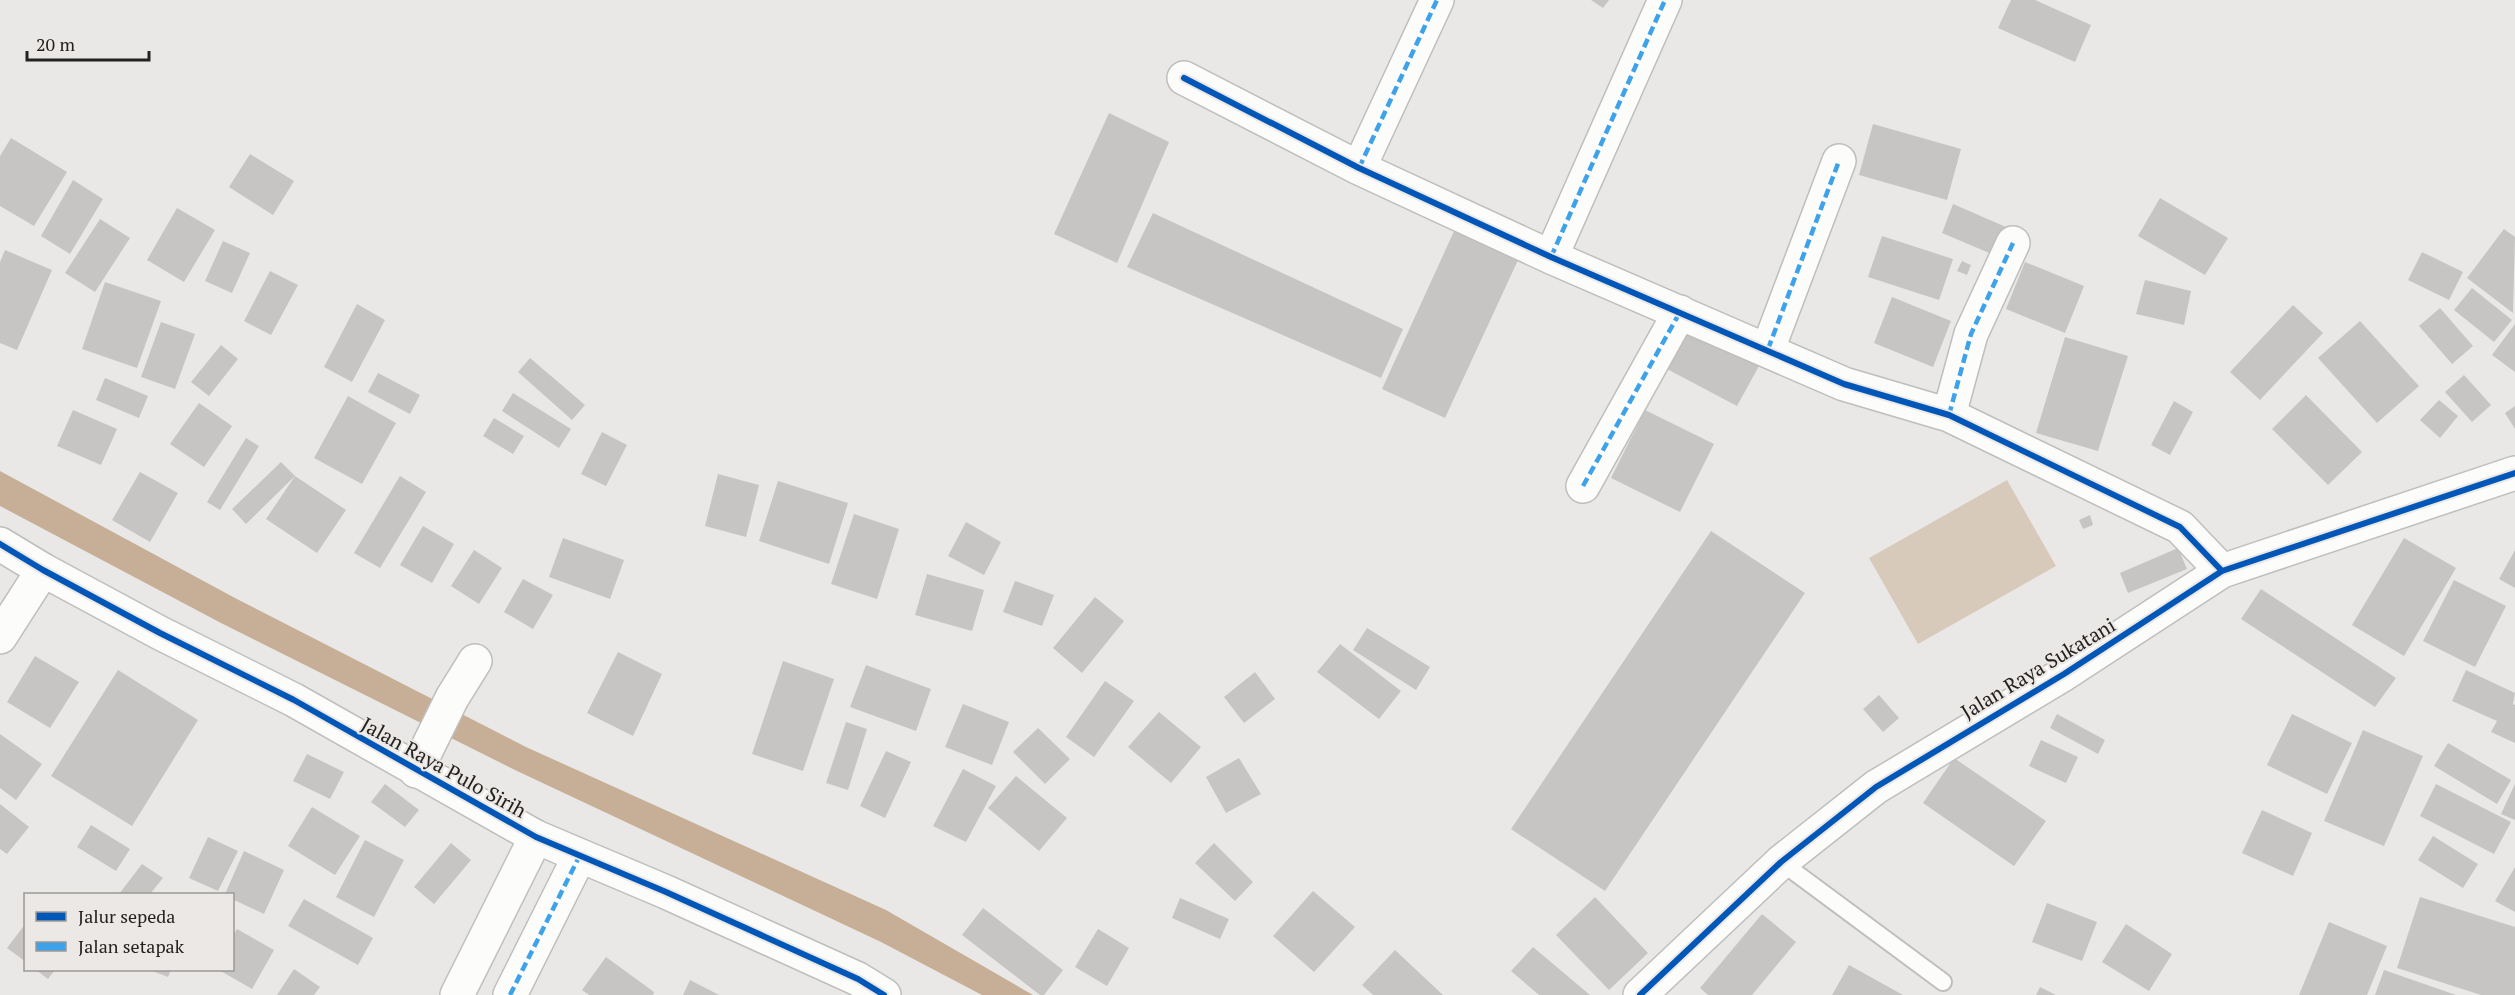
<svg xmlns="http://www.w3.org/2000/svg" width="2515" height="995" font-family="'PT Serif',serif">
<style>
.green{fill:#d7caba}
.water{fill:#c6af96}
.building{fill:#c6c5c4}
.lines{fill:none;stroke-linecap:round;stroke-linejoin:round}
.lane-casing{stroke:#bfbebc;stroke-width:20}
.street-casing{stroke:#bfbebc;stroke-width:36}
.secondary-casing{stroke:#bfbebc;stroke-width:36}
.lane{stroke:#fcfcfb;stroke-width:16}
.street{stroke:#fcfcfb;stroke-width:33}
.secondary{stroke:#fcfcfb;stroke-width:33}
.quiet{stroke:#3ea2ea;stroke-width:4.5;stroke-dasharray:9 4.5;stroke-linecap:butt}
.cycleway-casing{stroke:#ebe8e5;stroke-width:10}
.cycleway{stroke:#0057b8;stroke-width:6}
.labels{text-anchor:middle;dominant-baseline:central;stroke-width:4.5;stroke-linejoin:round;paint-order:stroke}
.street-label{font-size:20px;fill:#232221;stroke:#ebe8e5}
</style>
<rect width="100%" height="100%" fill="#eae8e6"/>
<path class="green" d="M2007,480L2056,566L1918,644L1869,558Z"/>
<path class="water" d="M0,471L235,598L526,747L886,910L1033,995H982L881,942L515,770L221,623L0,506Z"/>
<path class="building" d="M1591,0H1609L1603,8Z
M2011,0H2035L2091,25L2075,62L1998,28Z
M1109,113L1169,142L1117,263L1054,234Z
M1873,124L1961,149L1947,200L1859,175Z
M11,138L67,172L34,226L0,206V156Z
M250,154L294,181L273,215L229,187Z
M73,180L103,199L70,254L41,236Z
M2160,198L2228,238L2205,275L2138,236Z
M1953,204L2006,227L1994,255L1942,233Z
M177,208L215,230L184,282L147,260Z
M1153,213L1403,329L1381,378L1127,267Z
M100,219L130,238L95,292L65,273Z
M1455,229L1519,258L1445,418L1382,389Z
M2504,229L2515,237L2513,313L2467,278Z
M1882,236L1953,259L1939,300L1868,277Z
M223,241L250,253L232,293L205,281Z
M5,250L52,270L17,350L0,343V262Z
M2422,252L2463,272L2449,300L2408,280Z
M1962,261L1971,265L1967,275L1957,271Z
M2025,262L2084,286L2065,333L2006,309Z
M270,271L298,285L271,335L244,321Z
M2145,280L2191,291L2184,325L2136,314Z
M105,282L161,301L137,368L82,349Z
M2472,288L2512,320L2494,342L2454,310Z
M1892,297L1951,321L1933,367L1874,343Z
M357,304L385,320L352,382L324,367Z
M2293,305L2323,333L2260,400L2230,372Z
M2440,308L2473,346L2452,364L2419,326Z
M2360,321L2419,386L2377,423L2318,358Z
M161,322L195,334L175,389L141,377Z
M2515,324V372L2492,355Z
M1687,329L1759,366L1737,406L1667,369Z
M2065,337L2128,356L2098,451L2036,433Z
M221,345L238,359L209,396L191,382Z
M530,358L585,405L572,420L518,372Z
M378,373L420,395L410,414L368,392Z
M2464,375L2491,405L2472,422L2445,392Z
M105,378L148,396L139,418L96,400Z
M513,393L571,429L559,448L502,411Z
M2306,395L2362,452L2328,485L2272,429Z
M348,396L396,423L362,484L314,458Z
M2439,400L2458,416L2440,438L2420,420Z
M2174,401L2193,412L2170,455L2151,445Z
M199,403L232,426L204,467L170,444Z
M2515,406V429L2505,413Z
M73,410L117,429L101,465L57,446Z
M1645,410L1714,444L1680,512L1611,478Z
M494,418L524,436L513,454L483,436Z
M602,432L627,445L606,486L581,474Z
M246,438L259,446L220,510L207,502Z
M281,462L295,476L346,510L317,553L266,519L295,476L246,524L232,509Z
M140,472L178,493L150,542L112,520Z
M718,474L759,485L746,537L705,526Z
M400,476L426,492L380,568L354,553Z
M778,481L848,503L829,564L759,541Z
M854,514L899,529L877,599L831,584Z
M2090,515L2093,525L2083,529L2079,520Z
M966,522L1001,542L984,575L948,556Z
M423,526L454,544L432,583L400,565Z
M1711,531L1805,593L1605,891L1511,829Z
M563,538L624,560L610,599L549,577Z
M2404,538L2456,568L2404,656L2352,625Z
M2178,548L2187,569L2128,593L2120,573Z
M474,550L502,568L479,604L451,586Z
M2515,550V588L2499,579Z
M927,574L984,590L972,631L915,615Z
M523,579L553,595L533,629L504,612Z
M2454,580L2506,606L2475,667L2423,641Z
M1015,581L1054,595L1042,626L1003,612Z
M2261,589L2396,678L2375,707L2241,619Z
M1095,597L1124,621L1082,673L1053,648Z
M1367,628L1430,667L1416,690L1353,650Z
M1340,644L1401,691L1379,719L1317,672Z
M618,652L662,674L633,736L587,713Z
M35,656L79,682L50,728L7,702Z
M783,661L834,679L803,771L752,754Z
M866,665L931,689L916,731L850,707Z
M118,670L198,720L132,826L51,776Z
M2466,670L2515,693L2513,704L2515,705V743L2491,732L2497,721L2452,701Z
M1255,672L1275,699L1244,723L1224,697Z
M1105,681L1134,701L1094,757L1066,737Z
M1879,695L1899,718L1883,732L1863,709Z
M963,704L1009,722L992,765L945,747Z
M1159,712L1201,747L1171,783L1128,747Z
M2057,714L2105,740L2098,754L2050,728Z
M2292,714L2352,743L2327,794L2267,765Z
M846,722L867,729L848,790L826,783Z
M1038,728L1070,759L1045,784L1013,752Z
M2363,730L2423,756L2384,846L2324,821Z
M0,734L42,764L16,800L0,788Z
M2041,740L2078,757L2066,783L2029,766Z
M2448,743L2511,780L2497,804L2434,766Z
M886,751L911,762L885,818L860,806Z
M307,754L344,772L330,799L293,781Z
M1239,758L1261,794L1226,813L1206,777Z
M1954,758L2046,821L2014,866L1923,803Z
M963,769L996,786L966,842L933,826Z
M1016,776L1067,818L1039,851L988,808Z
M385,784L419,810L405,827L371,802Z
M2436,784L2511,822L2494,854L2420,816Z
M2515,784V820L2501,814Z
M0,804L29,827L7,854L0,849Z
M312,807L360,836L335,875L288,846Z
M2262,810L2312,833L2293,876L2242,853Z
M91,825L130,849L116,871L77,847Z
M2433,836L2478,864L2463,888L2418,860Z
M208,837L238,851L218,891L189,878Z
M365,840L404,860L374,917L336,897Z
M451,843L471,860L434,904L414,887Z
M1214,843L1253,882L1235,901L1195,863Z
M244,851L284,870L264,914L232,899V894H225Z
M142,864L163,878L150,894H119Z
M2515,867V912L2495,901Z
M1313,891L1355,927L1314,972L1273,936Z
M1595,897L1648,953L1609,990L1556,935Z
M2420,897L2515,927V995H2481L2397,968Z
M1180,898L1229,919L1220,939L1172,918Z
M304,899L373,938L358,965L288,926Z
M2047,903L2097,922L2082,961L2032,942Z
M983,908L1063,970L1044,995H1040L962,935Z
M1762,914L1796,942L1752,995H1708L1700,988Z
M2329,922L2387,946L2367,995H2299Z
M26,923V962L7,948Z
M2126,924L2172,954L2149,991L2102,962Z
M237,929L274,950L252,989L219,970H232V937Z
M1098,929L1129,948L1107,986L1075,967Z
M1533,947L1590,995H1539L1511,971Z
M1395,950L1443,995H1373L1362,985Z
M606,957L654,992L653,995H589L582,990Z
M1849,965L1903,995H1832Z
M294,969L320,987L314,995H277Z
M36,970H55L48,979Z
M150,970H171L168,977Z
M2384,970L2456,995H2375Z
M690,980L719,995H683Z
M2040,987L2056,995H2036Z"/>
<g class="lines">
<defs>
<path id="lane" d="M1781,862L1943,982"/>
<path id="street" d="M1184,78L1359,168L1551,257L1844,384L1949,415L2180,527L2222,571
M1359,168L1437,0
M1551,257L1665,0
M1768,349L1839,161
M1949,415L1971,334L2013,243
M1583,486L1680,312
M0,637L43,570
M416,771L452,698L475,661
M457,995L536,837
M510,995L579,857"/>
<path id="secondary" d="M0,544L43,570L160,633L294,700L536,837L666,892L858,979L884,995
M1640,995L1781,862L1876,787L2064,674L2222,571L2515,473"/>
</defs>
<use href="#lane" class="lane-casing"/>
<use href="#street" class="street-casing"/>
<use href="#secondary" class="secondary-casing"/>
<use href="#lane" class="lane"/>
<use href="#street" class="street"/>
<use href="#secondary" class="secondary"/>
<path class="quiet" d="M1359,168L1437,0
M1551,257L1665,0
M1768,349L1839,161
M1949,415L1971,334L2013,243
M1583,486L1680,312
M510,995L579,857"/>
<defs>
<path id="cycleway" d="M1184,78L1359,168L1551,257L1844,384L1949,415L2180,527L2222,571
M0,544L43,570L160,633L294,700L536,837L666,892L858,979L884,995
M1640,995L1781,862L1876,787L2064,674L2222,571L2515,473"/>
</defs>
<use href="#cycleway" class="cycleway-casing"/>
<use href="#cycleway" class="cycleway"/>
</g>
<g class="labels">
<g class="street-label">
<text transform="translate(2038 668) rotate(-31)">Jalan Raya Sukatani</text>
<text transform="translate(444 767) rotate(29)">Jalan Raya Pulo Sirih</text>
</g>
</g>
<rect x="24" y="893" width="210" height="78" fill="#ebe8e5" stroke="#9b9997" stroke-width="1.5"/>
<rect x="36" y="912" width="30" height="9" fill="#0057b8" stroke="#9b9997" stroke-width="1.5"/>
<text x="78" y="923" font-size="18" fill="#232221">Jalur sepeda</text>
<rect x="36" y="942" width="30" height="9" fill="#3ea2ea" stroke="#9b9997" stroke-width="1.5"/>
<text x="78" y="953" font-size="18" fill="#232221">Jalan setapak</text>
<path d="M27 51v9h122v-9" fill="none" stroke="#232221" stroke-width="3"/>
<text x="36" y="51" font-size="18" fill="#232221" stroke="#ebe8e5" stroke-width="4.5" paint-order="stroke">20 m</text>
</svg>
